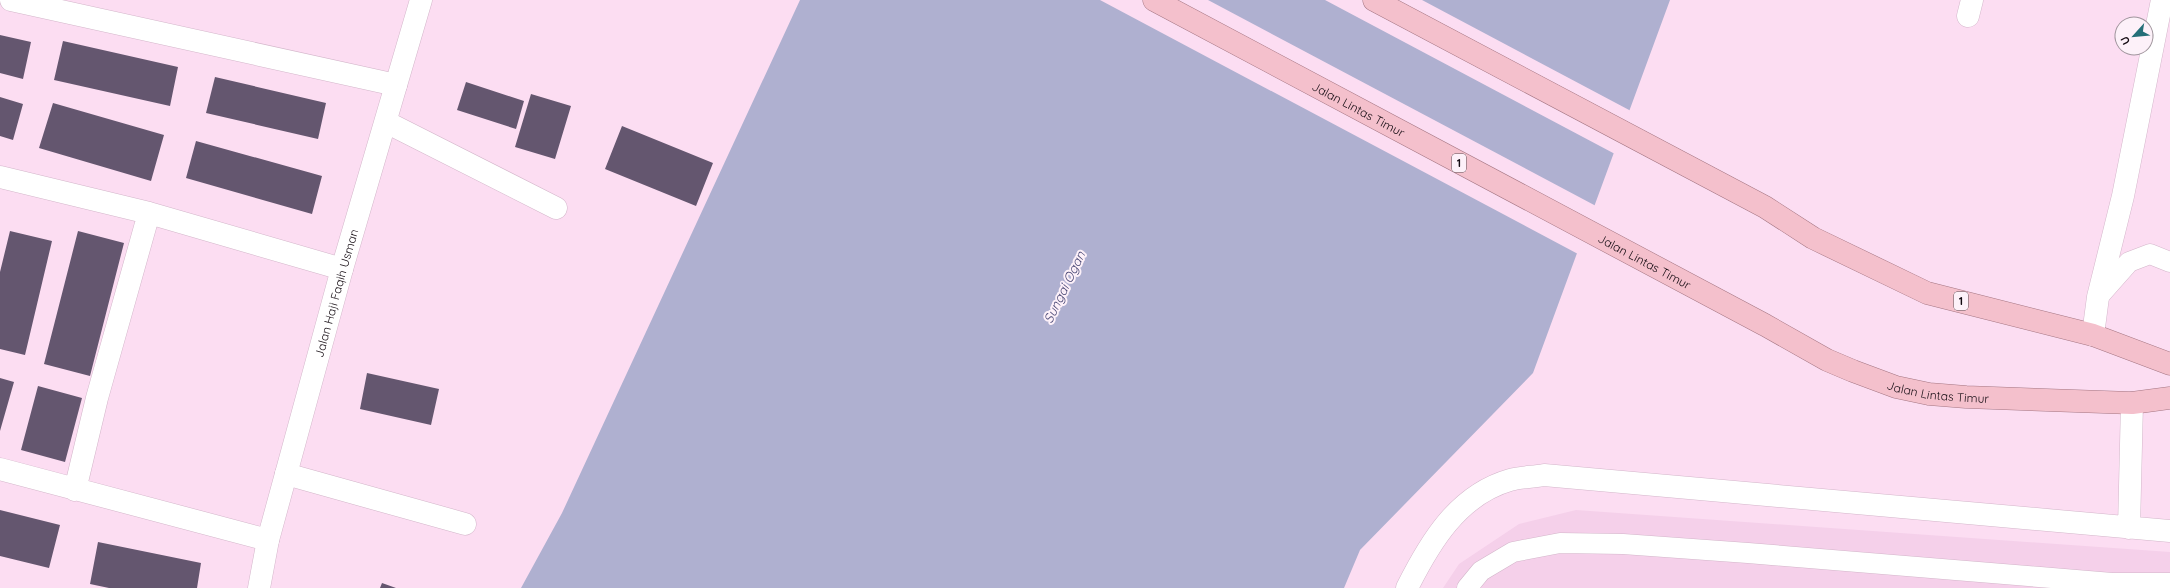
<svg xmlns="http://www.w3.org/2000/svg" width="2170" height="588" font-family="Quicksand,sans-serif">
<style>
.built{fill:#f5d0ea}
.water{fill:#afb0d0}
.pier{fill:#fcddf2}
.building{fill:#64566f}
.lines{fill:none;stroke-linecap:round;stroke-linejoin:round}
.service-casing{stroke:#d3b6ca;stroke-width:21}
.minor-casing{stroke:#d3b6ca;stroke-width:23}
.tertiary-casing{stroke:#d3b6ca;stroke-width:23}
.trunk-casing{stroke:#a47683;stroke-width:23}
.service{stroke:#fff;stroke-width:20}
.minor{stroke:#fff;stroke-width:22}
.tertiary{stroke:#fff;stroke-width:22}
.trunk{stroke:#f4c0cc;stroke-width:22}
.labels{text-anchor:middle;dominant-baseline:central;stroke-width:4;stroke-linejoin:round;paint-order:stroke}
.shield{fill:#fdf1f9;stroke:#5a5057;stroke-width:1}
.shield-label{font-size:11px;font-weight:bold;fill:#140b12}
.street-label{font-size:12px;fill:#140b12;stroke:#fdf1f9}
.water-label{font-size:13px;font-style:italic;fill:#474573;stroke:#fdf1f9}
</style>
<rect width="100%" height="100%" fill="#fcddf2"/>
<path class="built" d="M1576,510L2170,552V588H1443L1459,564L1519,524Z"/>
<path class="water" d="M800,0H1670L1533,373L1360,550L1344,588H521L562,513Z"/>
<path class="pier" d="M1100,0H1208L1596,206L1578,254Z
M1325,0H1422L1631,111L1615,154Z"/>
<path class="building" d="M0,35L31,42L23,79L0,73Z
M63,41L178,67L170,106L54,80Z
M215,77L326,103L318,139L206,113Z
M466,82L524,101L516,129L457,110Z
M531,94L571,106L555,159L515,147Z
M0,97L23,104L13,140L0,136Z
M53,103L164,135L151,181L39,148Z
M622,126L713,163L696,206L605,169Z
M196,141L322,176L312,214L186,178Z
M10,231L52,241L25,355L0,349V272Z
M78,231L124,243L90,376L44,364Z
M367,373L439,389L431,425L360,409Z
M0,378L14,382L0,431Z
M38,386L82,398L65,462L21,450Z
M0,510L60,525L49,568L0,556Z
M98,542L201,563L197,588H109L90,584Z
M382,583L396,588H380Z"/>
<g class="lines">
<defs>
<path id="service" d="M2098,297L2129,262L2150,254L2170,262
M1467,588L1481,571L1513,552L1560,543L1623,544L1748,553L2112,583H2170"/>
<path id="minor" d="M11,0L396,85
M1968,16L1972,0
M386,122L556,208
M0,177L149,213L342,269
M2093,335L2098,297L2123,196L2162,0
M0,469L268,540
M286,474L465,524
M75,490L97,398L149,213
M2129,528L2132,403
M1407,588C1430,542 1458,495 1510,480C1521,477 1533,477 1544,475L2170,531"/>
<g id="tertiary">
<path id="s1" d="M259,588L268,540L342,269L421,0"/>
</g>
<g id="trunk">
<path id="s2" d="M1154,0L1765,325L1827,360L1853,371L1896,387L1929,394L1966,397L2132,403L2170,398"/>
<path d="M1374,0L1765,207L1813,238L1927,293L2093,335L2170,364"/>
</g>
</defs>
<use href="#service" class="service-casing"/>
<use href="#minor" class="minor-casing"/>
<use href="#tertiary" class="tertiary-casing"/>
<use href="#trunk" class="trunk-casing"/>
<use href="#service" class="service"/>
<use href="#minor" class="minor"/>
<use href="#tertiary" class="tertiary"/>
<use href="#trunk" class="trunk"/>
</g>
<g class="labels">
<g class="shield">
<rect x="1452" y="154" width="14" height="18" rx="3"/>
<rect x="1954" y="292" width="14" height="18" rx="3"/>
</g>
<g class="shield-label">
<text x="1459" y="163">1</text>
<text x="1961" y="301">1</text>
</g>
<g class="street-label">
<text stroke="none"><textPath href="#s2" startOffset="232">Jalan Lintas Timur</textPath></text>
<text stroke="none"><textPath href="#s2" startOffset="556">Jalan Lintas Timur</textPath></text>
<text stroke="none"><textPath href="#s1" startOffset="305">Jalan Haji Faqih Usman</textPath></text>
<text stroke="none"><textPath href="#s2" startOffset="880">Jalan Lintas Timur</textPath></text>
</g>
<g class="water-label">
<text transform="translate(1064 287) rotate(-64)">Sungai Ogan</text>
</g>
</g>
<g transform="translate(2134 36) rotate(243)"><circle r="19" fill="#fdf1f9" stroke="#a0959d"/>
<path d="M0-3L7 15L0 10L-7 15Z" fill="#256f78"/>
<text y="-6" font-size="11" font-weight="bold" text-anchor="middle" fill="#140b12">U</text>
</g>
</svg>
